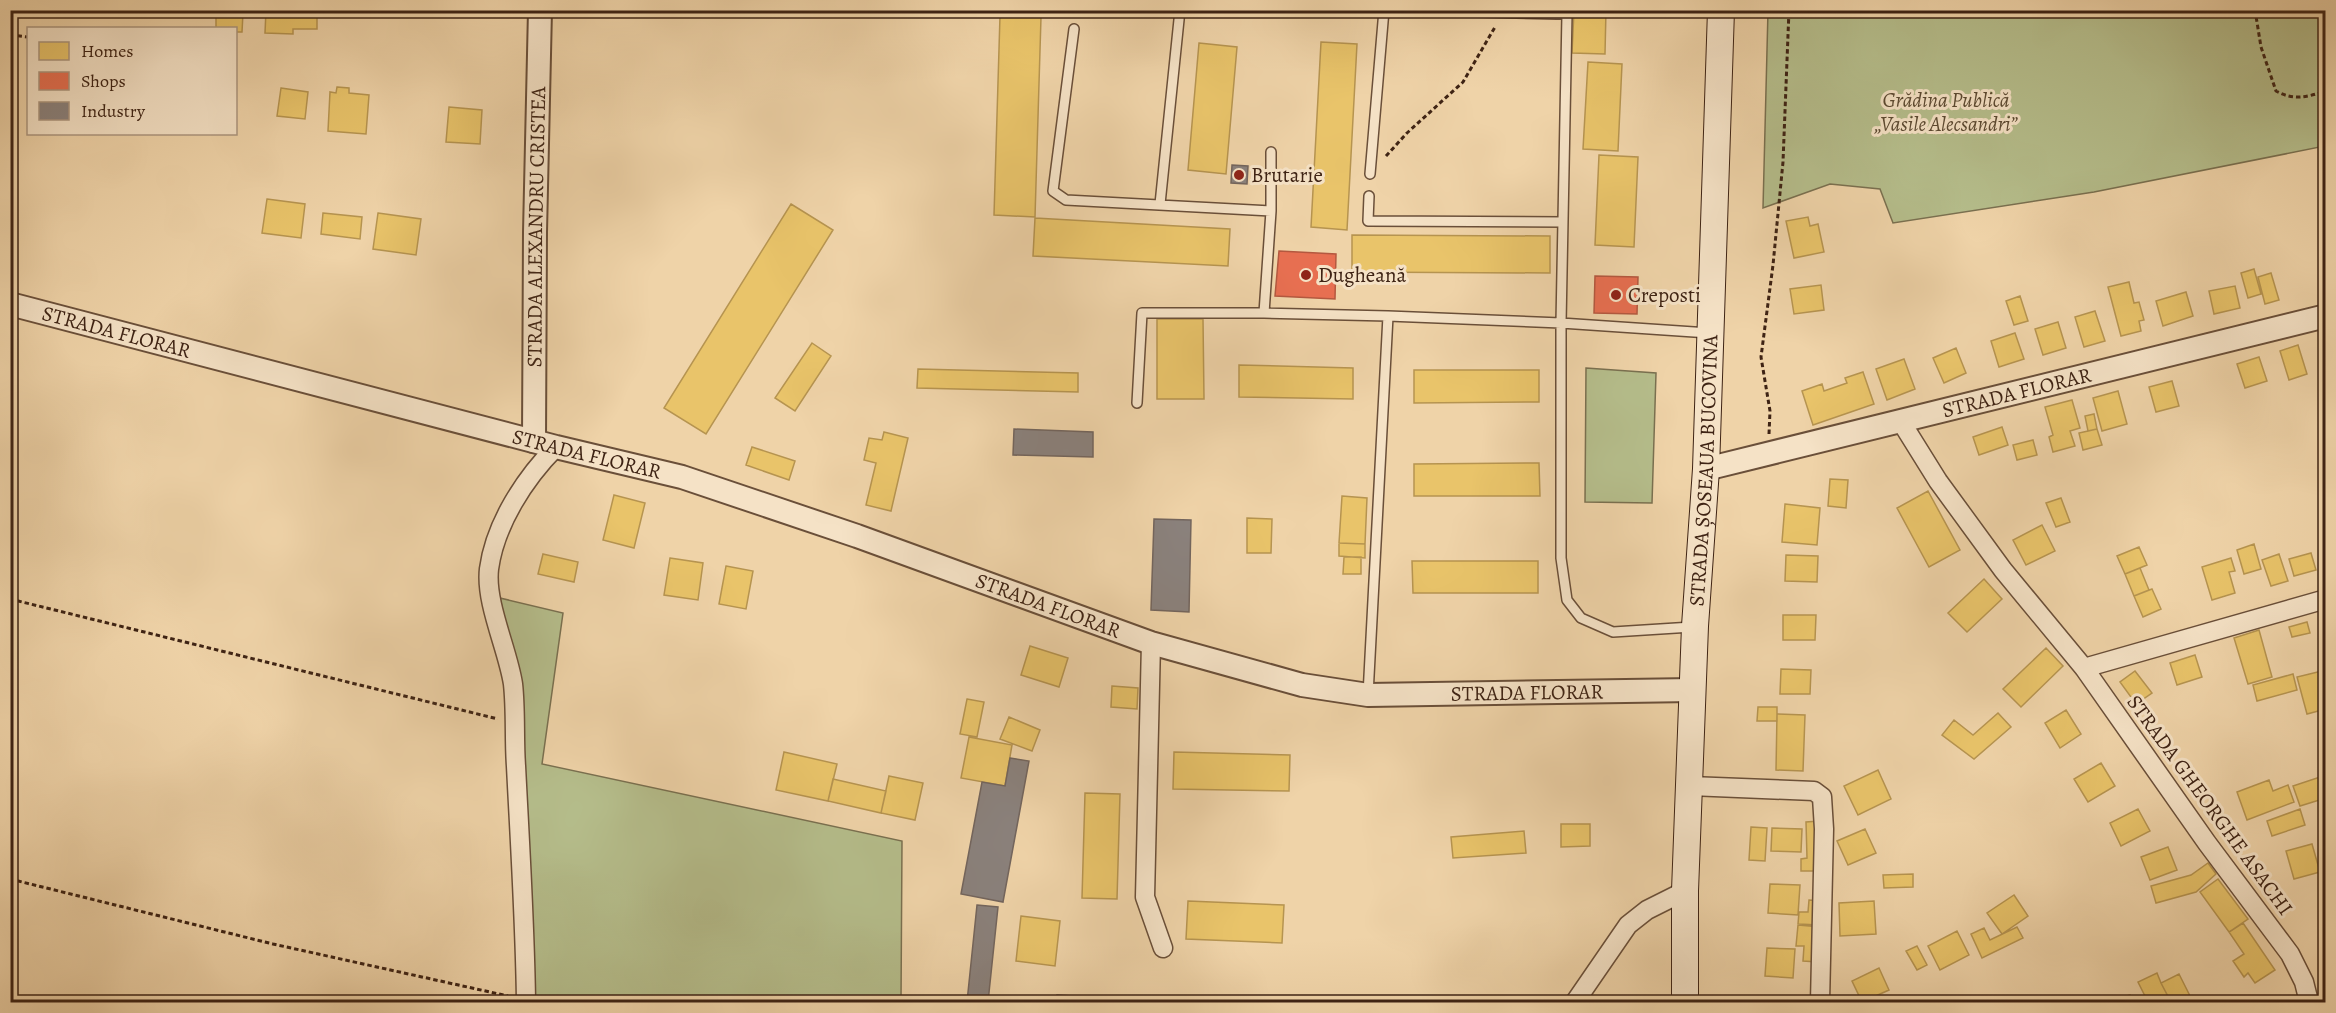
<svg xmlns="http://www.w3.org/2000/svg" width="2336" height="1013" font-family="Alegreya,serif">
<style>
.green{fill:#b5bd8b;stroke:#7a7050;stroke-width:1.5}
.homes{fill:#e9c46a;stroke:#b69450;stroke-width:1.5}
.shops{fill:#e76f51;stroke:#b4583f;stroke-width:1.5}
.industry{fill:#8a817c;stroke:#73655d;stroke-width:1.5}
.lines{fill:none;stroke-linecap:round;stroke-linejoin:round}
.service-casing{stroke:#6a4f39;stroke-width:12}
.minor-casing{stroke:#6a4f39;stroke-width:21}
.tertiary-casing{stroke:#6a4f39;stroke-width:26}
.secondary-casing{stroke:#3e2314;stroke-width:28}
.path{stroke:#3e2314;stroke-width:3;stroke-dasharray:4.5 3;stroke-linecap:butt}
.service{stroke:#f5e2c6;stroke-width:9}
.minor{stroke:#f5e2c6;stroke-width:18}
.tertiary{stroke:#f5e2c6;stroke-width:22}
.secondary{stroke:#f5e2c6;stroke-width:26}
.poi-dot{fill:#8f2418;stroke:#f5e2c6;stroke-width:2}
.labels{text-anchor:middle;dominant-baseline:central;stroke-width:6;stroke-linejoin:round;paint-order:stroke}
.park-label{font-size:21px;font-style:italic;fill:#5c4a32;stroke:#f5e2c6}
.poi-label{font-size:21px;fill:#3e2314;stroke:#f5e2c6;text-anchor:start}
.street-label{font-size:21px;fill:#3e2314;stroke:#f5e2c6}
</style>
<rect width="100%" height="100%" fill="#efd3a8"/>
<filter id="stains"><feTurbulence type="fractalNoise" baseFrequency=".00333" numOctaves="4"/><feColorMatrix values="0 0 0 0 .2 0 0 0 0 .09 0 0 0 0 .02 0 0 0 .5 -.17"/></filter>
<radialGradient id="worn" r=".72"><stop offset=".6" stop-color="#630" stop-opacity="0"/><stop offset="1" stop-color="#630" stop-opacity=".3"/></radialGradient>
<path class="green" d="M1768,11H2325V146L2094,192L1893,223L1880,189L1830,184L1763,208Z
M1586,368L1656,373L1652,503L1585,502Z
M500,598L563,613L542,764L902,841L901,1002H533L521,691Z"/>
<path class="homes" d="M216,10H254V13H243L242,32H236V28H216Z
M266,10H317V29H293V34L265,33Z
M1574,10H1606L1605,54L1572,53Z
M1000,16L1041,17L1035,217L994,215Z
M1321,42L1357,44L1347,230L1311,227Z
M1199,43L1237,47L1226,174L1188,170Z
M1588,62L1622,64L1618,151L1583,149Z
M337,87L349,88V93L369,95L366,134L328,131L330,92L336,93Z
M281,88L308,92L305,119L277,116Z
M449,107L482,110L480,144L446,142Z
M1599,155L1638,157L1634,247L1595,245Z
M267,199L305,204L301,238L262,233Z
M791,204L833,230L706,434L664,408Z
M323,213L362,217L360,239L321,234Z
M378,213L421,219L416,255L373,249Z
M1808,217L1810,226L1818,224L1824,252L1794,258L1786,221Z
M1035,218L1230,229L1228,266L1033,256Z
M1352,235L1550,236V273L1352,272Z
M2254,269L2261,294L2248,298L2241,273Z
M2271,273L2279,300L2265,304L2258,277Z
M2129,282L2134,303L2139,302L2144,320L2139,321L2141,331L2121,336L2108,287Z
M1821,285L1824,310L1794,314L1790,289Z
M2235,286L2240,308L2214,314L2209,291Z
M2186,292L2193,316L2163,326L2156,301Z
M2020,296L2028,321L2014,325L2006,301Z
M2095,311L2105,341L2084,347L2075,317Z
M1157,319H1203L1204,399H1157Z
M2058,322L2066,348L2043,355L2035,329Z
M2015,333L2024,359L1999,367L1991,341Z
M812,343L831,356L795,411L775,398Z
M2298,345L2307,374L2289,380L2280,351Z
M1956,348L1966,373L1944,383L1933,358Z
M2259,357L2267,381L2245,388L2237,364Z
M1904,359L1915,389L1887,400L1876,369Z
M1239,365L1353,368V399L1239,397Z
M918,369L1078,373V392L917,388Z
M1414,370H1539V402L1414,403Z
M1863,372L1874,404L1813,425L1802,391L1822,384L1824,391L1847,383L1845,378Z
M2172,381L2179,406L2156,412L2149,387Z
M2118,391L2127,424L2102,431L2093,398Z
M2072,400L2080,428L2070,431L2075,446L2053,452L2049,437L2053,435L2045,407Z
M2094,414L2097,429L2088,431L2085,416Z
M2002,427L2008,445L1979,455L1973,437Z
M2097,429L2102,445L2083,450L2079,433Z
M884,432L908,438L891,511L866,505L876,463L864,460L869,438L882,440Z
M2033,440L2037,455L2017,460L2013,445Z
M752,447L795,461L789,480L746,465Z
M1539,463L1540,496H1414V464Z
M1830,479L1848,480L1846,508L1828,506Z
M1928,491L1960,550L1929,567L1897,508Z
M614,495L645,503L634,548L603,540Z
M1342,496L1367,498L1365,544L1339,543Z
M2061,498L2070,522L2056,527L2046,503Z
M1785,504L1820,508L1817,545L1782,542Z
M1247,518L1272,519L1271,553H1247Z
M2042,525L2055,551L2026,565L2013,540Z
M1339,543L1365,544V558L1339,556Z
M2254,544L2261,569L2244,574L2237,550Z
M2139,547L2147,565L2125,574L2117,556Z
M2311,553L2316,570L2294,576L2289,559Z
M543,554L578,562L574,582L538,574Z
M2279,554L2288,581L2271,586L2262,560Z
M1786,555L1818,556L1817,582L1785,581Z
M1344,557H1361V574H1343Z
M670,558L703,563L698,600L664,595Z
M2231,558L2235,571L2229,572L2235,593L2212,600L2202,567Z
M1412,561H1538V593H1413Z
M726,566L753,571L746,609L719,604Z
M2140,568L2149,590L2134,596L2125,574Z
M1984,579L2002,599L1967,632L1948,613Z
M2152,589L2161,609L2143,617L2134,596Z
M1783,615H1816L1815,640H1783Z
M2307,622L2310,633L2292,637L2289,627Z
M2259,630L2272,677L2248,684L2234,638Z
M1030,646L1068,658L1059,687L1021,675Z
M2046,648L2063,666L2021,707L2003,689Z
M2195,655L2202,677L2177,685L2170,663Z
M1781,669L1811,670L1810,694H1780Z
M2326,670V709L2307,714L2297,677Z
M2135,671L2152,693L2136,704L2120,682Z
M2293,674L2297,690L2257,701L2253,685Z
M1112,686L1138,688L1137,709L1111,707Z
M967,699L984,702L977,737L960,734Z
M1758,707H1777V721H1757Z
M2066,710L2081,734L2060,748L2045,723Z
M1998,713L2011,727L1974,759L1942,735L1954,720L1973,735Z
M1777,714L1805,715L1803,771L1776,770Z
M1009,717L1040,730L1032,751L1000,739Z
M969,737L1012,745L1005,786L961,778Z
M784,752L837,764L828,801L776,790Z
M1174,752L1290,755L1289,791L1173,789Z
M2101,763L2115,786L2088,802L2074,779Z
M1878,770L1891,799L1858,815L1844,786Z
M2326,775V798L2300,806L2293,786Z
M889,776L923,783L915,820L881,813Z
M833,779L886,791L881,813L828,801Z
M2269,780L2273,791L2288,785L2294,802L2247,820L2237,792Z
M1085,793L1120,794L1117,899L1082,898Z
M2138,809L2150,831L2121,846L2110,823Z
M2300,809L2305,825L2272,836L2267,821Z
M1819,821L1820,871H1801V859L1807,858L1806,822Z
M1561,824H1590V846L1561,847Z
M1751,827L1767,828L1765,861L1749,860Z
M1772,828L1802,829L1801,852L1771,851Z
M1865,829L1876,853L1848,865L1837,841Z
M1524,831L1526,853L1453,858L1451,837Z
M2312,844L2320,872L2294,879L2286,851Z
M2168,847L2177,870L2150,880L2141,857Z
M2208,863L2216,874L2196,892L2156,903L2151,886L2191,875Z
M1913,874V887L1884,888L1883,875Z
M2218,879L2248,919L2229,932L2200,892Z
M1770,884L1800,885L1798,915L1768,913Z
M2014,895L2028,916L2002,934L1987,913Z
M1809,900L1821,901L1820,925L1798,924L1799,912H1808Z
M1188,901L1284,905L1282,943L1186,939Z
M1874,901L1876,934L1840,936L1839,903Z
M1021,916L1060,921L1055,966L1016,961Z
M2243,923L2275,970L2255,983L2248,973L2244,977L2233,961L2244,954L2229,932Z
M1798,925L1820,927L1817,962L1803,961L1804,946H1796Z
M2017,927L2023,938L1982,958L1971,934L1984,928L1990,940Z
M1957,931L1969,955L1940,970L1928,946Z
M1917,946L1927,965L1917,970L1906,951Z
M1767,948L1795,949L1793,978L1765,976Z
M1879,968L1889,990L1862,1002L1852,981Z
M2157,973L2161,983L2171,1002H2148L2138,982Z
M2179,974L2191,998L2182,1002H2171L2161,983Z
M2130,995L2132,1002H2106Z"/>
<path class="shops" d="M1279,251L1336,254L1335,299L1275,296Z
M1595,276L1638,277L1637,314L1594,313Z"/>
<path class="industry" d="M1232,165L1248,166L1247,184L1231,183Z
M1014,429L1093,432V457L1013,455Z
M1154,519L1191,520L1189,612L1151,610Z
M1010,758L1029,761L1003,902L961,894L982,782L1005,786Z
M977,905L998,907L988,1002H967Z
M1057,995L1174,1002H1056Z"/>
<g class="lines">
<defs>
<path id="service" d="M1399,10L1557,14V10
M1557,14H1567L1561,323V558L1567,600L1581,618L1613,632L1692,627
M1074,29L1053,191L1066,200L1271,211V152
M1370,174L1384,10
M1369,196L1368,221L1563,222
M1160,204L1180,10
M1264,313L1271,211
M1388,316L1561,323L1709,333
M1137,403L1142,313H1264L1388,316L1368,695"/>
<path id="minor" d="M1900,420L1938,481L2003,570L2084,668L2207,843L2290,954L2304,982L2309,1002
M1151,643L1145,897L1163,948
M2084,668L2326,599
M1690,786L1814,791L1822,797L1824,829L1820,1002
M526,1002C525,923 520,845 516,766C514,739 516,711 513,684C508,650 485,603 489,569C495,524 525,478 556,447
M1575,1002L1628,925L1647,910L1685,891"/>
<g id="tertiary">
<path id="s1" d="M10,304L556,447L682,477L857,536L1151,643L1302,685L1368,695L1693,690"/>
<path id="s2" d="M534,441L535,232L540,10"/>
<path id="s3" d="M1706,469L2326,316"/>
</g>
<g id="secondary">
<path id="s4" d="M1685,1002V891L1695,626L1706,469L1721,10"/>
</g>
</defs>
<use href="#service" class="service-casing"/>
<use href="#minor" class="minor-casing"/>
<use href="#tertiary" class="tertiary-casing"/>
<use href="#secondary" class="secondary-casing"/>
<path class="path" d="M2255,10L2261,47L2276,91C2294,101 2307,97 2326,91
M10,35L28,37
M1386,156L1407,133L1463,82L1495,27
M1769,434L1770,411L1761,357L1773,265L1783,162L1789,10
M10,599L498,719
M10,879L273,944L508,996"/>
<use href="#service" class="service"/>
<use href="#minor" class="minor"/>
<use href="#tertiary" class="tertiary"/>
<use href="#secondary" class="secondary"/>
</g>
<g class="poi-dot">
<circle cx="1239" cy="175" r="6"/>
<circle cx="1306" cy="275" r="6"/>
<circle cx="1616" cy="295" r="6"/>
</g>
<g class="labels">
<g class="park-label">
<text x="1946" y="100">Grădina Publică<tspan x="1946" dy="24">„Vasile Alecsandri”</tspan></text>
</g>
<g class="poi-label">
<text x="1251" y="175">Brutarie</text>
<text x="1318" y="275">Dugheană</text>
<text x="1628" y="295">Creposti</text>
</g>
<g class="street-label">
<text stroke="none"><textPath href="#s2" startOffset="214">STRADA ALEXANDRU CRISTEA</textPath></text>
<text stroke="none"><textPath href="#s1" startOffset="110">STRADA FLORAR</textPath></text>
<text stroke="none"><textPath href="#s3" startOffset="320">STRADA FLORAR</textPath></text>
<text stroke="none"><textPath href="#s1" startOffset="596">STRADA FLORAR</textPath></text>
<text stroke="none"><textPath href="#s4" startOffset="532">STRADA ȘOSEAUA BUCOVINA</textPath></text>
<text stroke="none"><textPath href="#s1" startOffset="1082">STRADA FLORAR</textPath></text>
<text stroke="none"><textPath href="#s1" startOffset="1574">STRADA FLORAR</textPath></text>
<text transform="translate(2210 805) rotate(54)">STRADA GHEORGHE ASACHI</text>
</g>
</g>
<rect width="2336" height="1013" fill="none" stroke="#efd3a8" stroke-width="36"/>
<rect x="12" y="12" width="2312" height="989" fill="none" stroke="#3e2314" stroke-width="3"/>
<rect x="18" y="18" width="2300" height="977" fill="none" stroke="#3e2314" stroke-width="1.5"/>
<rect x="27" y="27" width="210" height="108" fill="#f5e2c6" stroke="#ac967f" stroke-width="1.5"/>
<rect x="39" y="42" width="30" height="18" fill="#e9c46a" stroke="#ac967f" stroke-width="1.5"/>
<text x="81" y="57" font-size="18" fill="#3e2314">Homes</text>
<rect x="39" y="72" width="30" height="18" fill="#e76f51" stroke="#ac967f" stroke-width="1.5"/>
<text x="81" y="87" font-size="18" fill="#3e2314">Shops</text>
<rect x="39" y="102" width="30" height="18" fill="#8a817c" stroke="#ac967f" stroke-width="1.5"/>
<text x="81" y="117" font-size="18" fill="#3e2314">Industry</text>
<rect width="100%" height="100%" filter="url(#stains)"/>
<rect width="100%" height="100%" fill="url(#worn)"/>
</svg>
